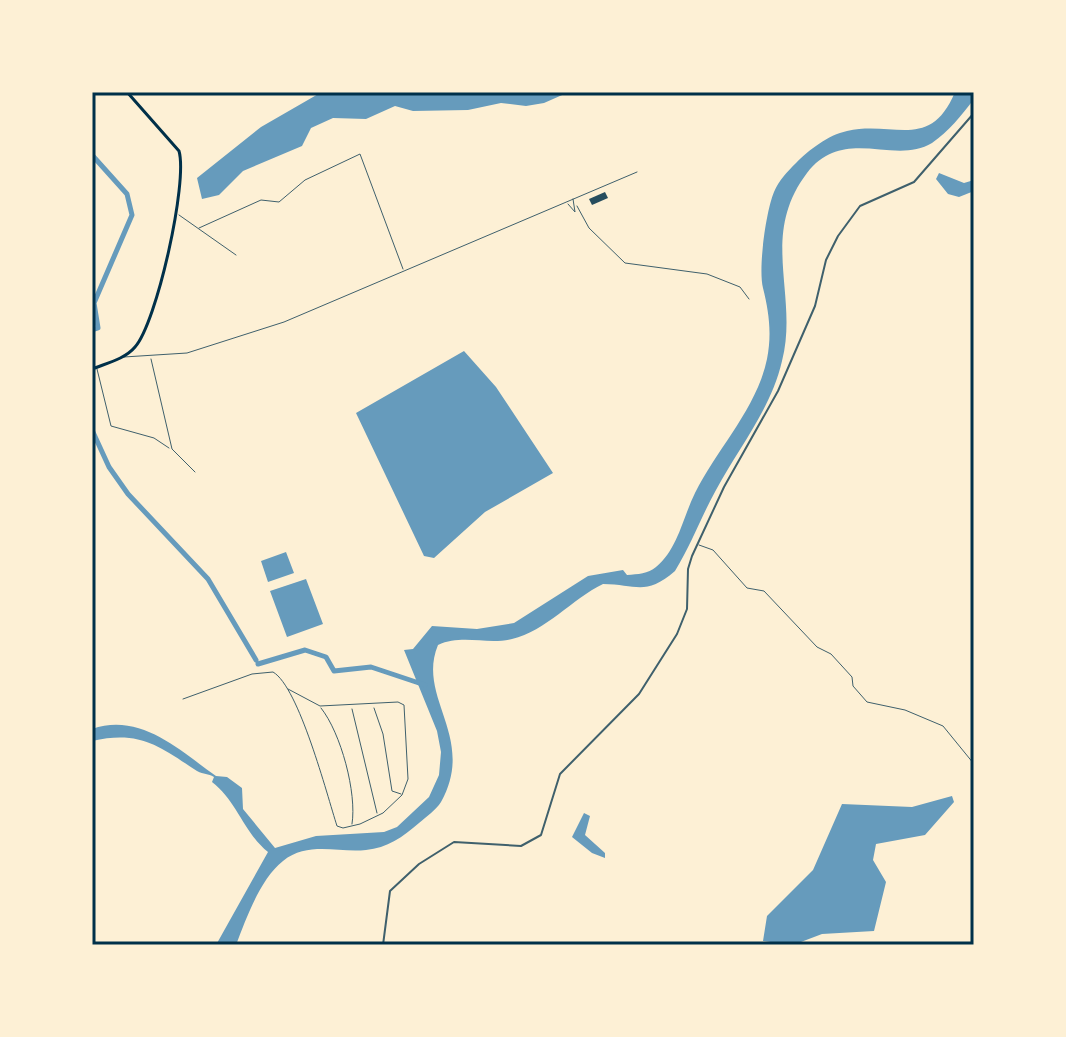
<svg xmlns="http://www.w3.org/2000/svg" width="1066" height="1037" font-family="'PT Serif',serif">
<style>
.water{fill:#669bbc}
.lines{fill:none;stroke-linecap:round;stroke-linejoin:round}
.river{stroke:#669bbc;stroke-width:5}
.building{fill:#264d5e}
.service{stroke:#3f606c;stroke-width:1}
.minor{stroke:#3f606c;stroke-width:1}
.tertiary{stroke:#3f606c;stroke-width:2}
.secondary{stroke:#003049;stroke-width:3}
.neatline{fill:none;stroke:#003049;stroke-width:3}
</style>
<rect width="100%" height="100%" fill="#fdf0d5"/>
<path class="water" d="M569,92L544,103L526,106L501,103L468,110L413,111L395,106L366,119L333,118L311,128L302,146L243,171L219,195L202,199L197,178L261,127L320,93Z
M955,92H974V99C962,115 948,132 932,143C894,166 844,125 807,173C759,236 799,295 782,361C771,409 739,447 716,490C701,517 691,545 675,571C645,597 636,584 603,584C572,599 546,631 512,639C487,645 462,634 438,645C416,698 477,737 441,802C436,810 426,817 419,823C403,837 387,848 366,850C338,853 308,841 283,861C260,879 246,919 236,945H216L268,852C244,833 237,801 212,782L214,777C208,773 204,775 197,771C159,746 140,730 92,741V729C141,712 180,751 216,776L227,777L242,788L243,809L275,848L316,836L384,832L397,827L429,797L439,775L441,752L437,731L404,650L413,649L432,626L477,629L514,623L588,576L623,570L627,575C638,574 648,574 656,567C678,549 683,517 695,493C717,449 757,408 767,359C772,334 769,312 763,288C758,268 766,211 774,192C779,180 787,172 796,163C809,150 828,135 847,131C893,120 930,152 955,92Z
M939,173L964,183L974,180V191L959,197L948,194L936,179Z
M464,351L496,387L553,473L485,512L434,558L424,556L356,413Z
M286,552L294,573L268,582L261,561Z
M306,579L323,624L287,637L270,591Z
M952,796L954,802L925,835L876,844L873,860L886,882L874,931L822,934L793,945L763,941L767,916L813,870L842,804L912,807Z
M584,813L590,816L585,835L605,853V858L592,853L572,837Z"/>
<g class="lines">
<path class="river" d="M92,155L127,194L132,215L94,303L98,328L92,330
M92,393V415
M92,430L109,467L128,494L208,579L256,660
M258,664L305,650L326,657L334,671L371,667L425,685"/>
</g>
<path class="building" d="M605,192L608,198L592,205L589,199Z"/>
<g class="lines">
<path class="service" d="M183,699L252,674L273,672C299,687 327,795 337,826L343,828L360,824L383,813L402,795L408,779L404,705L398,702L320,706L288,689
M321,708C341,733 357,793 352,824
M374,708L383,734L392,791L401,794
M352,709L377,813"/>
<path class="minor" d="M568,204L575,212L573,199
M577,206L589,228L625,263L707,274L740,287L749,299
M179,215L236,255
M199,228L261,200L279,202L305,180L360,154L403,269
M124,357L187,353L284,322L637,172
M151,359L172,449L195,472
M97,369L111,426L154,438L169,448
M699,545L713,550L747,588L764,591L817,647L831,654L852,677L853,686L867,702L905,710L943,726L974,764"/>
<path class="tertiary" d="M383,945L390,891L419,864L454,842L521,846L541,835L560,774L639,694L677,634L687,609L688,569L692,556L724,487L778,391L815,306L826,260L838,236L860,206L914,182L974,113"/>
<path class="secondary" d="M92,369C107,363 125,359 135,347C157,322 188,182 179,151L127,92"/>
</g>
<rect width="1066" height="1037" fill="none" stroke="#fdf0d5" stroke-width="188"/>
<rect x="94" y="94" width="878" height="849" class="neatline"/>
</svg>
